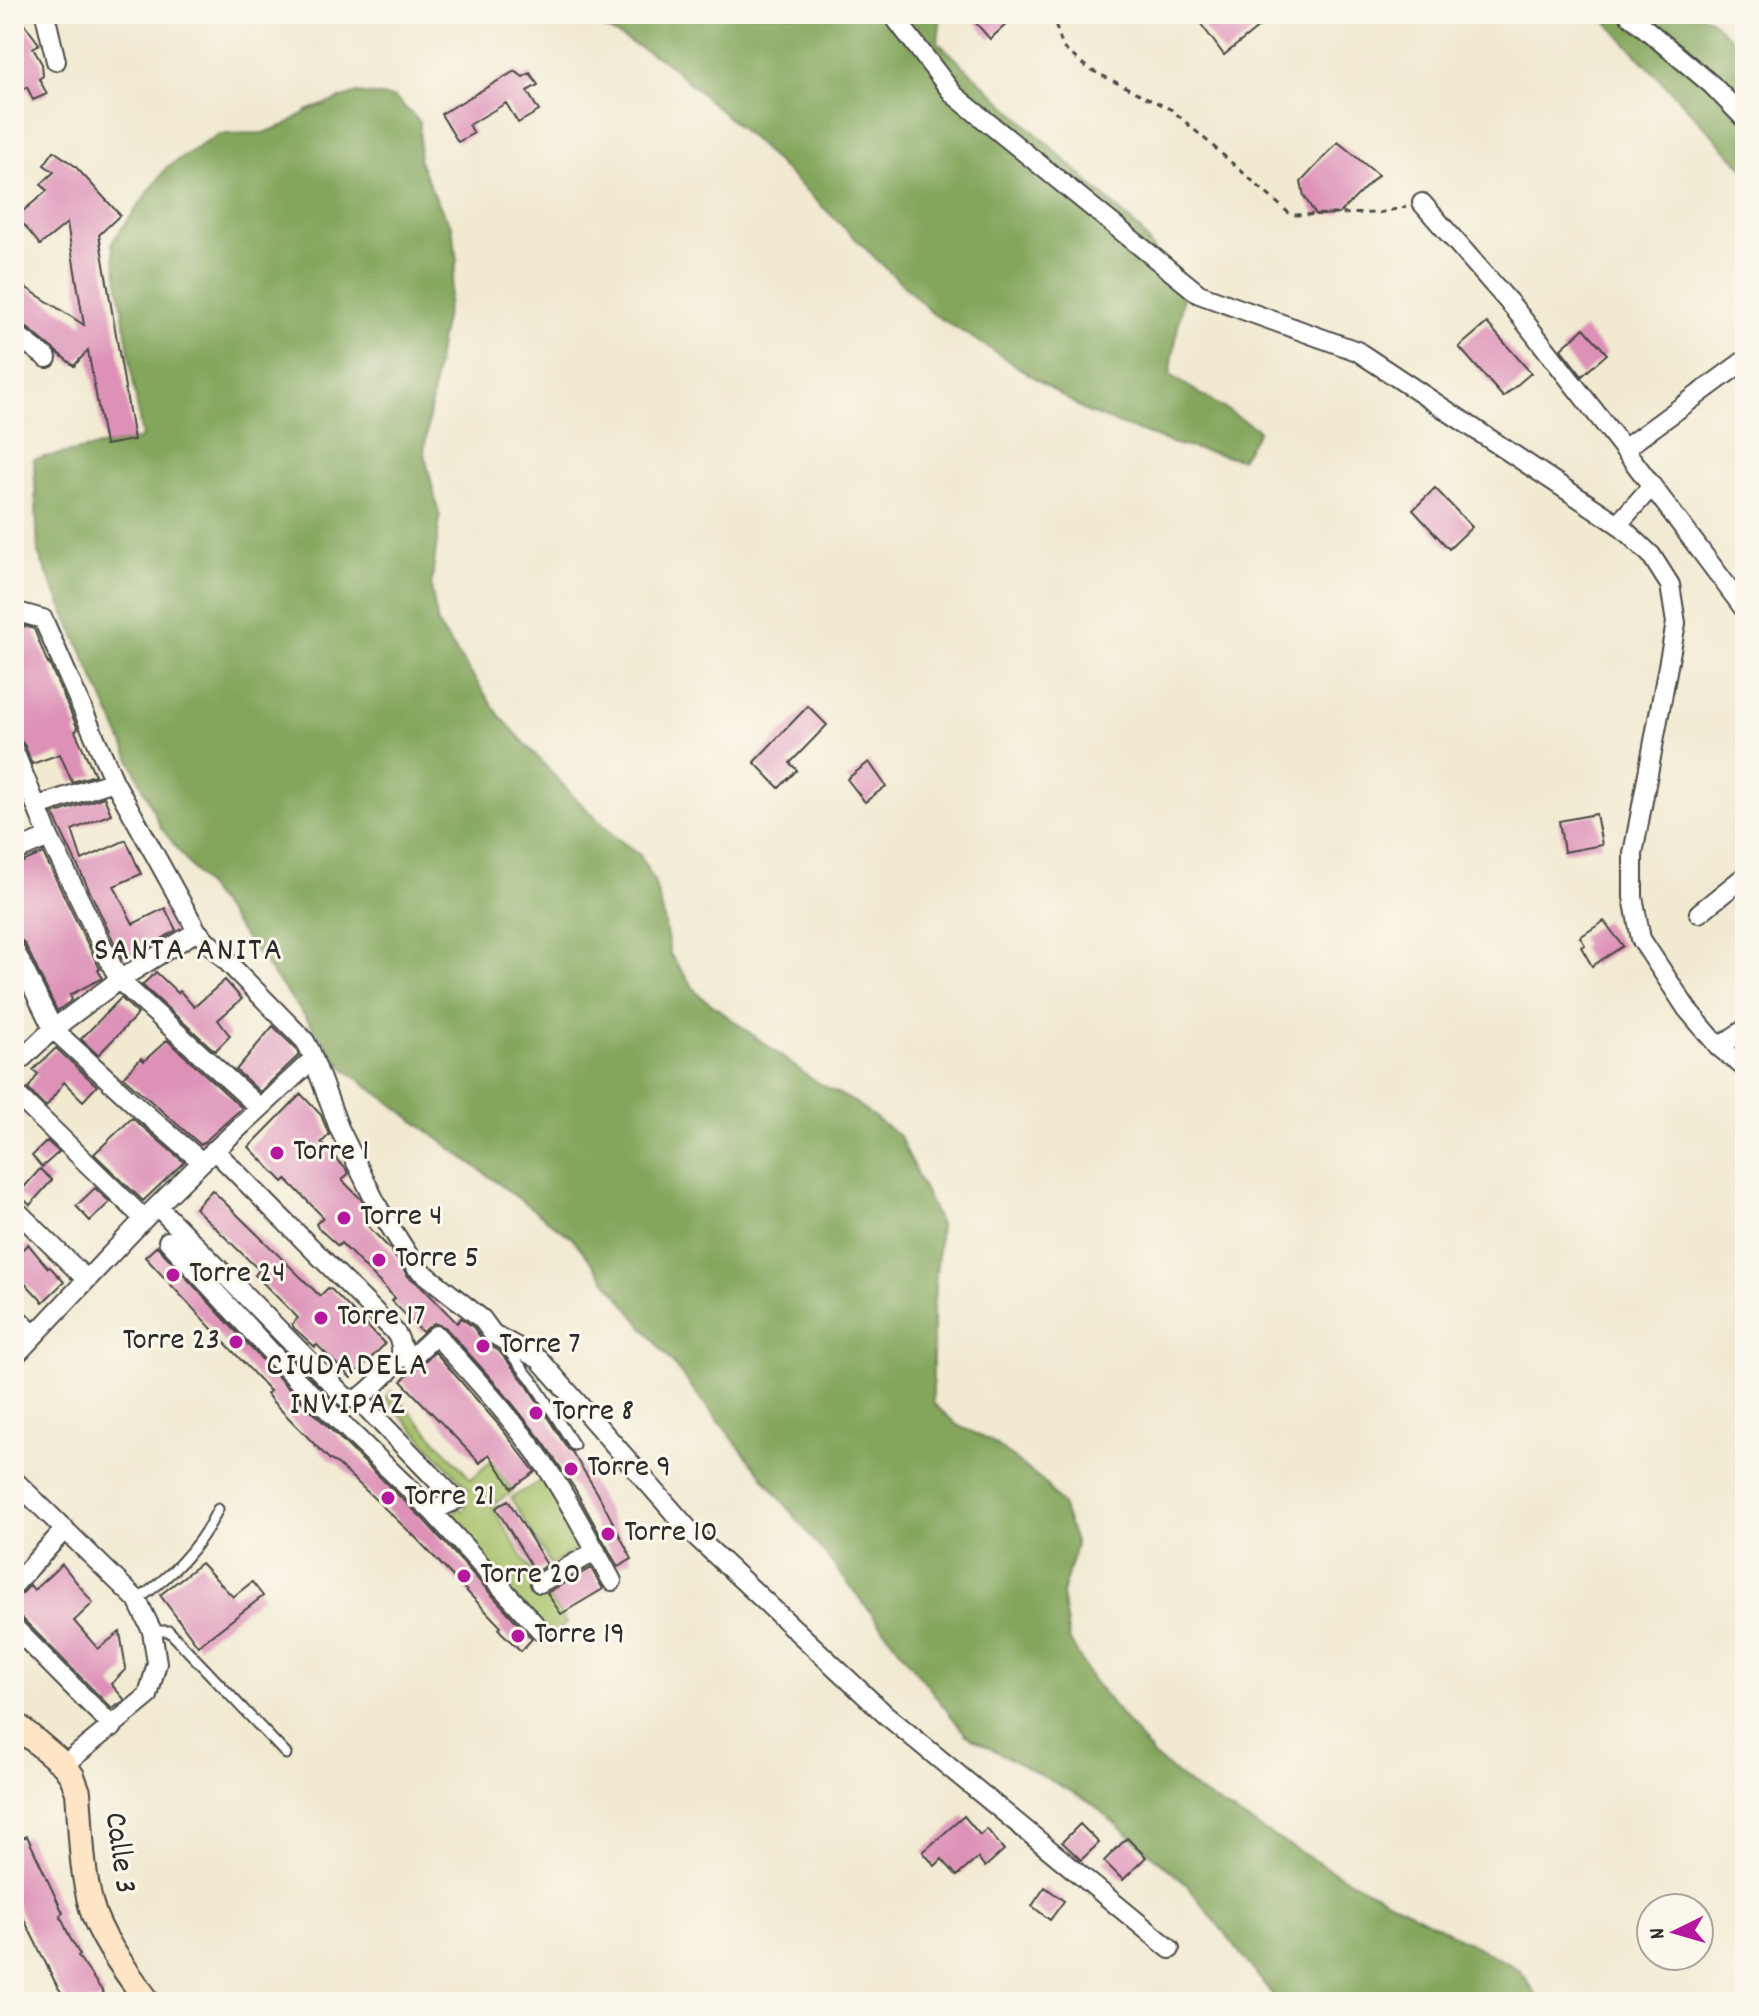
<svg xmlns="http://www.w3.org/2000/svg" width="1759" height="2016" font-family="Dekko,sans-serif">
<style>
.green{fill:#a4c067;stroke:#687649;stroke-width:2}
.forest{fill:#83a65c;stroke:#576844;stroke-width:2}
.building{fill:#dd91b7}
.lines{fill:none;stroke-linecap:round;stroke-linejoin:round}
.lane-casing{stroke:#494844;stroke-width:13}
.street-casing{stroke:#494844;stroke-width:22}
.secondary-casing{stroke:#494844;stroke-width:28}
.path{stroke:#494844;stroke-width:3;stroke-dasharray:6 6;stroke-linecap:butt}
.lane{stroke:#fff;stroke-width:9}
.street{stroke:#fff;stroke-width:18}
.secondary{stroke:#fde5c5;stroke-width:24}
.poi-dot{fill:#b5179e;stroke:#fbf7ec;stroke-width:3}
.labels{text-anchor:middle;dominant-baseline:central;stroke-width:6;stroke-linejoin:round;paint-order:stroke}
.poi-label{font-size:32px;fill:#2b2b2b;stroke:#fbf7ec;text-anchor:start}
.street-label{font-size:32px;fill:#2b2b2b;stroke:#fbf7ec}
.neighbourhood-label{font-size:34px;letter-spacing:2px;fill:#2b2b2b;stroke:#fbf7ec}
</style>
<rect width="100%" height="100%" fill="#fbf7ec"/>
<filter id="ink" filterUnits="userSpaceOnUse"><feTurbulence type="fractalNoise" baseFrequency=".0125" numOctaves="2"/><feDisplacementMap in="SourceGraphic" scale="16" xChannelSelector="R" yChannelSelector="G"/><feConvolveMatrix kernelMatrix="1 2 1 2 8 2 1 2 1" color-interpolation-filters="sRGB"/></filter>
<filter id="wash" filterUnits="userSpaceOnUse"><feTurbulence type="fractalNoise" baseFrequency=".006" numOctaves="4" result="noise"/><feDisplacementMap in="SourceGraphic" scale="32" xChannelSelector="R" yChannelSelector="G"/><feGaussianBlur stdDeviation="1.8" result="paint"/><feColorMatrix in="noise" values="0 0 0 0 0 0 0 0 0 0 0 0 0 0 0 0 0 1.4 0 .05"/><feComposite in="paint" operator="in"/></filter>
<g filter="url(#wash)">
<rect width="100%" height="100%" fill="#f1e9d0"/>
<path class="green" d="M391,1391L471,1479L491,1461L513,1492L496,1502L492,1507L542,1589L567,1623L550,1637L449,1526L457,1507L463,1511L466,1507L460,1499L469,1490L386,1399Z
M549,1476L588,1542L551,1565L511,1498Z"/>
<path class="forest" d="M578,14H941L938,42L1141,231L1183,296L1170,375L1259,430L1241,459L1174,444L1087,412L989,348L933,314L762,148L665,61Z
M1599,14H1700L1710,19L1745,51V170Z
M357,93L395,98L420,122L419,161L437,201L452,227L457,260L440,342L424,452L440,518L431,587L438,625L500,716L573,796L614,836L640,855L654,881L663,913L670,954L698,994L813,1080L856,1103L900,1137L940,1225L933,1312V1403L957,1425L991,1441L1043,1481L1062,1505L1076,1545L1062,1594L1069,1639L1091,1678L1154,1756L1199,1792L1327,1868L1519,1969L1542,2002H1278L1187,1885L1089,1801L966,1735L836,1568L573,1239L345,1069L160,826L38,553L34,459L142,438L112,242L167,167L219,134L263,133L285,125L309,110Z"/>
<g id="blocks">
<path class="building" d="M14,14H17L39,44L33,48L42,64L43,76L39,79L47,94L33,100L27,87L14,95Z
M968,14H1018L990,39Z
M1212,14H1275L1224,55L1201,24Z
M515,71L523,77L530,73L538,85L527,91L539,111L518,123L506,103L469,125L474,133L458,142L441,114Z
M1338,142L1378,175L1339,214L1316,215L1304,196L1301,182Z
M54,151L75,166L120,215L99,235L134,440L105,445L88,350L74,366L21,323L14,321V280L84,325L67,223L40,245L17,216L47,191L41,184L54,172L44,165Z
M1487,323L1531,373L1503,397L1459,347Z
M1584,328L1607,354L1582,376L1561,349Z
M1435,488L1472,527L1449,549L1413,510Z
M25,626L34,629L48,664L49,663L78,729L75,731L95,775L72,782L60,754L32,764L25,746L21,741L14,739V665L21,662L14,645V632Z
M808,706L827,725L790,763L797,770L779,788L754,762Z
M869,762L886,786L865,802L847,779Z
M104,797L111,814L72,830L82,860L126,840L141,874L114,886L133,924L165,908L176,930L152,945L122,959L53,814Z
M1596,814L1602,845L1564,852L1559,821Z
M43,853L100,969L98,970L102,978L70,995L72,1000L57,1011L25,944L20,939L14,937V866Z
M1604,921L1623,946L1592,966L1581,947L1585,945L1580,937Z
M156,972L178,993L180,991L194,1007L225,980L242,999L218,1020L230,1036L215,1051L142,985Z
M121,998L138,1014L98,1055L81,1039Z
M273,1026L295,1048L299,1055L260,1092L236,1070Z
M167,1040L242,1108L201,1145L123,1077L141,1058L144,1061Z
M56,1048L97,1086L83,1101L64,1082L46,1107L28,1089L38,1074L33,1070Z
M301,1094L321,1115L329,1135L321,1143L346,1169L348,1174L342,1180L361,1199L369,1215L363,1221L390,1249L408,1276L422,1287L457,1323L461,1318L473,1327L484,1342L499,1351L526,1384L568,1449L572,1452L597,1492L632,1559L618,1567L575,1489L544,1443L503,1392L445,1327L434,1323L422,1332L392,1301L395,1298L341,1243L338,1246L318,1228L316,1224L323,1217L286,1179L283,1182L249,1147Z
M132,1118L184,1162L143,1201L94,1154Z
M47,1141L59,1152L42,1167L32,1156Z
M40,1169L52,1180L30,1205L18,1194Z
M95,1188L110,1202L90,1221L76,1206Z
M212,1190L320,1296L328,1288L332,1290L385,1344L351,1378L317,1345L315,1347L294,1328L292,1324L298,1318L255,1275L259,1270L195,1208Z
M28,1244L48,1268L50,1267L64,1282L43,1302L14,1271V1257Z
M157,1246L290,1390L423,1519L532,1639L521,1651L501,1632L499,1629L501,1627L415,1537L338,1464L330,1460L272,1401L267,1394L270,1391L145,1257Z
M435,1352L498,1424L535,1472L512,1488L489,1454L480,1463L401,1381Z
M508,1500L547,1565L535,1572L496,1508Z
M201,1563L233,1597L252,1582L263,1596L198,1646L160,1595Z
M62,1564L93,1603L74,1621L98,1649L120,1632L126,1669L111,1684L125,1700L112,1709L23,1619L14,1613V1597L22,1594L30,1585L34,1590Z
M591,1568L603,1589L561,1614L547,1593Z
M964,1816L980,1835L987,1829L1004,1850L985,1867L978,1858L957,1876L942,1859L935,1866L923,1852Z
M1080,1824L1099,1843L1081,1860L1062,1842Z
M27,1836L63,1913L60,1915L70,1938L80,1955L78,1956L105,1995L96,2002H68L57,1986L14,1899V1842Z
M1127,1838L1146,1857L1123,1880L1104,1861Z
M1045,1887L1064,1901L1050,1920L1032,1906Z"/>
</g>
</g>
<g filter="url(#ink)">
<use href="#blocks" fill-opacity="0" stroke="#494844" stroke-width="2"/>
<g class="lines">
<defs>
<path id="lane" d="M505,1347L532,1380L574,1445
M137,1600C172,1576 200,1547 218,1509
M152,1631H169L286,1754"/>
<path id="street" d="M45,14L56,61
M892,14L954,95L1199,294L1357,351L1618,524L1651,555L1670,585L1676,623L1633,854V897L1641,939L1687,1009L1719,1047L1745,1068
M1628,14L1712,85L1745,119
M1422,203L1514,308L1624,449
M14,333L47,358
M1652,486L1745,610
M1618,524L1652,486L1624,449L1745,360
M14,611L43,619L114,781L197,931L305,1041L310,1050L339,1128L379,1209L416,1267L482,1319L493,1334L539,1359L690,1531L886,1715L1170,1949
M14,751L49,837L119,980L260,1108
M38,806L114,781
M14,852L49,837
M1699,913L1745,876
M14,949L53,1029L140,1109L202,1162
M1719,1047L1745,1029
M14,1066L53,1029L119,980L197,931
M14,1092L144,1219
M157,1206L345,1397C350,1398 352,1400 358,1398C366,1395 396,1365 400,1357C403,1348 400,1339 395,1332L214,1150
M14,1208L86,1279
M168,1241L298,1381L432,1511L456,1500
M14,1315L34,1335
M401,1345L410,1359L436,1335C475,1378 514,1420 547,1468C571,1504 591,1543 612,1581
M14,1357L144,1219L202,1162L313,1059
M357,1398L456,1500
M14,1480L137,1600L152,1631L157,1663L148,1696L64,1765
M432,1511L541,1631
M540,1583L596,1551
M14,1585L65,1529
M14,1627L113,1727"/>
<path id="secondary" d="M14,1723L64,1765L72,1776L78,1792C81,1829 81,1869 91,1905C99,1937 129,1975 148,2002"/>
</defs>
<use href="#lane" class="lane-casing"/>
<use href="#street" class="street-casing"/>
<use href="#secondary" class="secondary-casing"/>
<path class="path" d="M1052,14L1063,48L1089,69L1172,110L1291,215L1378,213L1406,207"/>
<use href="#lane" class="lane"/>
<use href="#street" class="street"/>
<use href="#secondary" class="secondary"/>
</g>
</g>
<g class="poi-dot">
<circle cx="277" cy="1153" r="8"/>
<circle cx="344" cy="1218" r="8"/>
<circle cx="379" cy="1260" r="8"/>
<circle cx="173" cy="1275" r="8"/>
<circle cx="321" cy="1318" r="8"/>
<circle cx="236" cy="1342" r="8"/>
<circle cx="483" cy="1346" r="8"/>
<circle cx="536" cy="1413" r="8"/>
<circle cx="571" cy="1469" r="8"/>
<circle cx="388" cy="1498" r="8"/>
<circle cx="608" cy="1534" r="8"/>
<circle cx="464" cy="1576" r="8"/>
<circle cx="518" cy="1636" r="8"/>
</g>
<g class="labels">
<g class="poi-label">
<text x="293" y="1153">Torre 1</text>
<text x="360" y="1218">Torre 4</text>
<text x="395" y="1260">Torre 5</text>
<text x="189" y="1275">Torre 24</text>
<text x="337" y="1318">Torre 17</text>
<text x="220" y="1342" text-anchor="end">Torre 23</text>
<text x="499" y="1346">Torre 7</text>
<text x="552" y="1413">Torre 8</text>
<text x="587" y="1469">Torre 9</text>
<text x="404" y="1498">Torre 21</text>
<text x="624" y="1534">Torre 10</text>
<text x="480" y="1576">Torre 20</text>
<text x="534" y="1636">Torre 19</text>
</g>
<g class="street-label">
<text transform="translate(118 1853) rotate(82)">Calle 3</text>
</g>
<g class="neighbourhood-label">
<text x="189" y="952">SANTA ANITA</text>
<text x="348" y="1367">CIUDADELA<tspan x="348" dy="39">INVIPAZ</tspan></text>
</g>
</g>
<rect width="1759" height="2016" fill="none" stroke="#fbf7ec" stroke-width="48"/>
<g transform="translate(1675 1932) rotate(265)"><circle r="38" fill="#fbf7ec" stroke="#a8a59f" stroke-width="2"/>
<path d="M0-6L14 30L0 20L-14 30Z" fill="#b5179e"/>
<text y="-12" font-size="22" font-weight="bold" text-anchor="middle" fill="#2b2b2b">N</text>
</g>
</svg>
